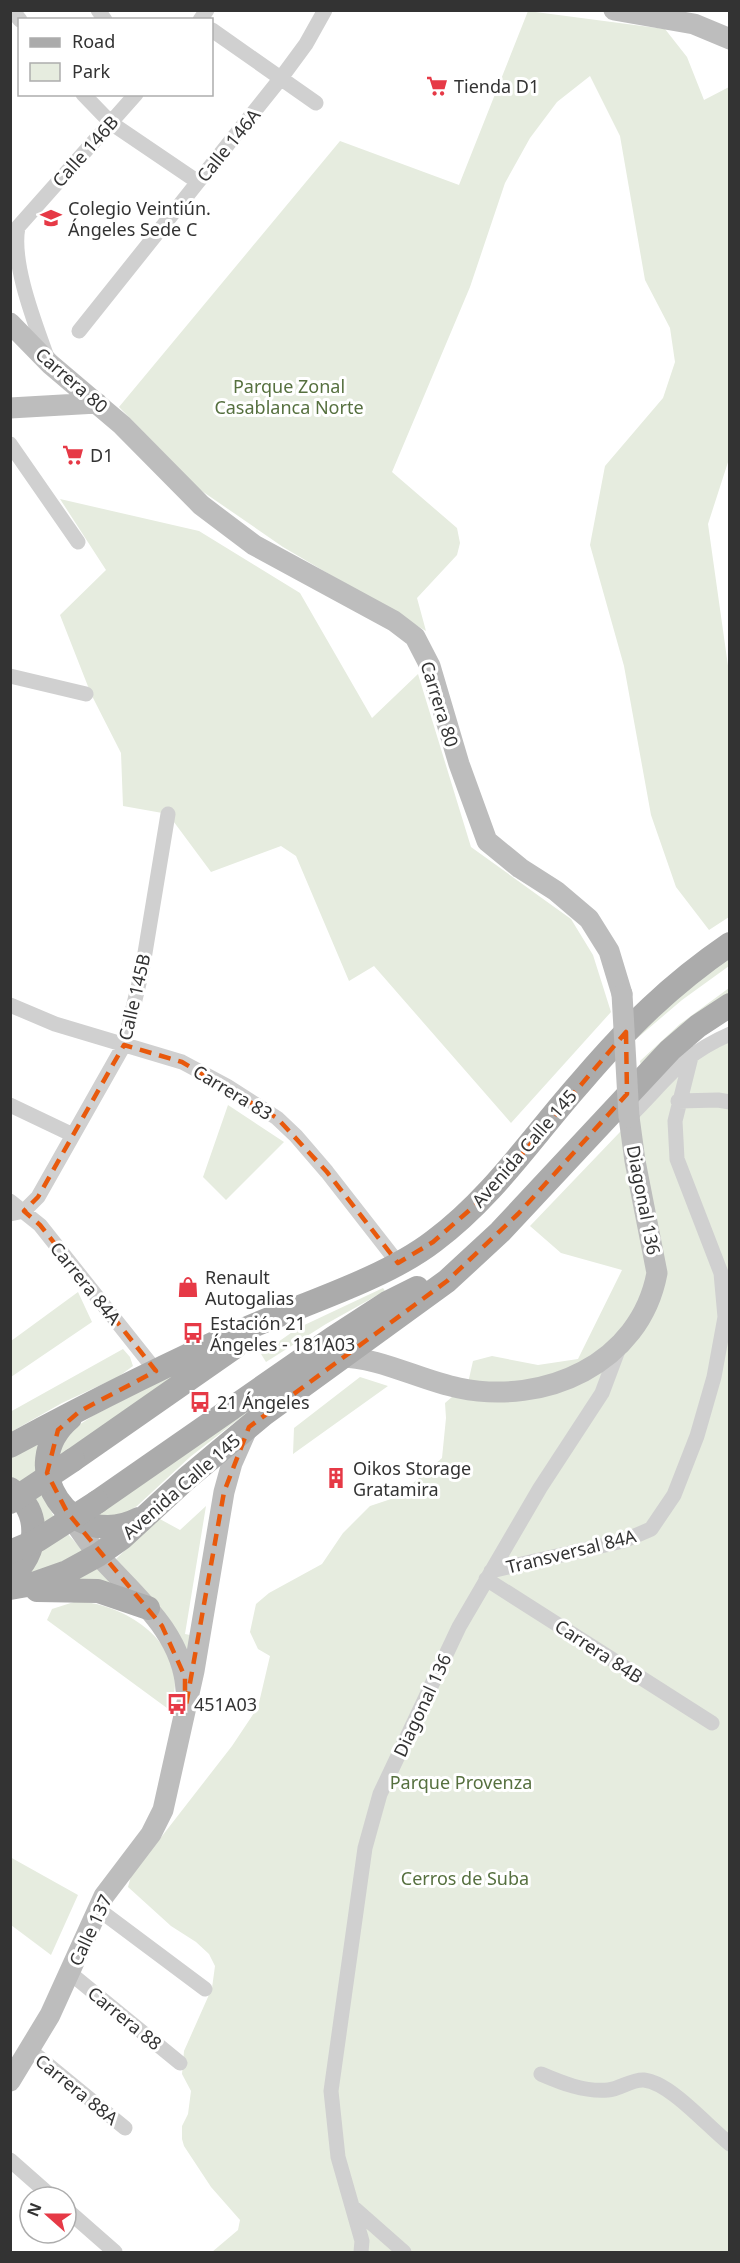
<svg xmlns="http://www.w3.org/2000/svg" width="740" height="2263" font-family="'Noto Sans',sans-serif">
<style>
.green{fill:#e6ecdf}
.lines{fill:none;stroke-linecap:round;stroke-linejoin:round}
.street{stroke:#d0d0d0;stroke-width:15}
.secondary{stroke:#bdbdbd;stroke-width:21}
.primary{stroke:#ababab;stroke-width:24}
.secondary-bridge{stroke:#bdbdbd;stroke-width:21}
.primary-bridge{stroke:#ababab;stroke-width:24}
.marked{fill:none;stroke:#e8590c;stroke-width:4.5;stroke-dasharray:12 8;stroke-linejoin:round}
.labels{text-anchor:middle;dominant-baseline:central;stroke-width:6;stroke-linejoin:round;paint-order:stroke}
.poi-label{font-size:18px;fill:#333;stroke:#fff;text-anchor:start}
.street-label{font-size:18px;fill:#333;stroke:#fff}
.park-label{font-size:18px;fill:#56703f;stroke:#fff}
</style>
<rect width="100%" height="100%" fill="#fff"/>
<path class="green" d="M528,11L665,29L687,57L704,100L729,87V459L708,524L730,680L729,917L709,930L676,887L651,815L624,666L590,545L605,466L663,398L675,362L670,328L645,280L620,136L590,76L557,102L530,138L505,183L470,287L392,472L457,528L460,543L457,555L417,598L426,631L283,547L199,489L119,407L340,141L459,185Z
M60,499L199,531L300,593L372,718L418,674L471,847L571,919L593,955L611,1012L511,1123L374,966L349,981L296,856L281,846L211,872L168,814L123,806L121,753L91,694L60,615L106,570Z
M729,955V966L682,1000L635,1040L660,1007Z
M729,988V997L641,1066L640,1061L680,1024Z
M729,1031V2252H212L238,2230L240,2220L211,2187L184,2146L182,2139V2126L188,2114L191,2091L182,2074L184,2051L212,1988L215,1966L209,1954L196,1942L171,1926L128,1887L131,1876L232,1746L258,1707L270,1656L258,1649L250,1632L256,1604L269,1593L322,1564L343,1533L370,1506L397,1497L442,1458L446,1418L445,1403L468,1383L473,1361L492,1356L538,1365L578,1359L622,1270L561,1253L530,1226L642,1109Z
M228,1105L284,1142L226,1200L203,1177Z
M383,1288L385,1291L326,1324L266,1362L261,1354L298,1328Z
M78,1292L92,1322L11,1377V1341Z
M337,1343L190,1457L137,1506L121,1517L87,1518Z
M123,1349L130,1357L133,1366L118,1377L62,1403L11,1432L10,1412Z
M212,1354L53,1464L70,1431L94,1415Z
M360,1377L388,1386L293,1454L294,1428Z
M51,1432L40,1491L57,1522L86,1554L25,1579L20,1482L11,1477L10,1455Z
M206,1506L185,1634L195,1636L192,1665L116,1559L158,1518L180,1530Z
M97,1565L117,1588L68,1580Z
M77,1601C120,1604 174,1634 175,1683C175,1692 172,1702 171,1711L47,1620L52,1609Z
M10,1857L78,1895L51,1955L11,1925Z"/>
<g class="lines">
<path class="street" d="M12,10L20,20
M98,10L105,20
M200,20L207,10
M212,30L316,103
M83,94L111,123L198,182
M79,331L281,78L306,44L325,10
M47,357C35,323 11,263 18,227L136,94
M10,444L78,542
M10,676L86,694
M10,1005L55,1024L182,1062L227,1086L277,1118L296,1136L327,1172L398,1263
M678,1101L718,1100L730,1102
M10,1105L73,1135
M629,1117C667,1080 678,1057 730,1034
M10,1201L40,1225L156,1371
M10,1214L24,1211L38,1197L124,1045L142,971L168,814
M491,1571L623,1541L651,1529L674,1495L697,1436L714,1377L725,1317L721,1273L677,1159L675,1121L692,1053
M486,1579L712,1723
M98,1909L205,1989
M70,1973L180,2063
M30,2050L125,2128
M541,2074C562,2083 584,2092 608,2090C620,2089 632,2079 644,2080C671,2083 708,2127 730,2144
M10,2160L52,2197
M353,2207L404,2252
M66,2209L115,2252
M361,2252L362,2241L338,2157L331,2091L365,1848L380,1794L459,1627L540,1488L602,1393L620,1345"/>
<path class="secondary" d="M614,10L694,24L730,39
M10,323L50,364L122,425L201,505L254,545L394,621L415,637L430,666L459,764L487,841L520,868L556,891L589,919L609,951L622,994
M10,408L97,403
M339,1357C380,1357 419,1380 459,1388C544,1406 640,1364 657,1273L635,1161L629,1117
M67,1512C78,1527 88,1543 100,1557C135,1596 183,1633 186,1690
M10,2081L50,2015L104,1896L151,1834L163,1810L194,1671L224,1492L232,1463L248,1427"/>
<path class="primary" d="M70,1418C13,1466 71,1554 139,1519
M10,1446C88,1404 169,1363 250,1327C306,1303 386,1278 434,1241C493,1197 533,1136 581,1082C628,1027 670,985 730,944
M73,1460L235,1347
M10,1489C43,1511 39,1554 10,1577
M97,1502L333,1338L387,1303L417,1288
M10,1588L33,1584L67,1572L98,1555L122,1538L186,1479L264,1414L447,1281L500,1232L670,1050L698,1026L730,1005
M37,1590L98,1591L148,1608"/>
<path class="secondary-bridge" d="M622,994L629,1117"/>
<path class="primary-bridge" d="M10,1502L73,1460
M10,1552L38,1540L97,1502"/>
</g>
<path class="marked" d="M626,1032L627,1094L518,1214L447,1281L249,1427L224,1492L185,1711V1677L162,1626L67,1512L47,1473L58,1430L80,1411L156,1371L40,1225L24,1211L38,1197L124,1045L182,1062L277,1118L327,1172L398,1263L433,1242L488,1194Z"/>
<defs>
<symbol id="supermarket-bare" viewBox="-9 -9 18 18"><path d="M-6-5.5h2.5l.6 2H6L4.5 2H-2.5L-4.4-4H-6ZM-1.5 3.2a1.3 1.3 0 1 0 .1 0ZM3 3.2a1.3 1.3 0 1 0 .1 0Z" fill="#e63946" stroke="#fff" stroke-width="2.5" paint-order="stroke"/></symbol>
<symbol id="school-bare" viewBox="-9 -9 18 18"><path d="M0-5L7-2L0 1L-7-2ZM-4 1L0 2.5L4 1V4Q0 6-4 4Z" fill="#e63946" stroke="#fff" stroke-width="2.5" paint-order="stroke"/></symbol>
<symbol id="shop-bare" viewBox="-9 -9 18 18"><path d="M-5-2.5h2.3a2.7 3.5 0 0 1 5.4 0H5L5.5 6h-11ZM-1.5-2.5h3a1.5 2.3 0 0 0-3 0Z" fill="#e63946" stroke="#fff" stroke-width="2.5" paint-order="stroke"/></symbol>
<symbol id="bus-bare" viewBox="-9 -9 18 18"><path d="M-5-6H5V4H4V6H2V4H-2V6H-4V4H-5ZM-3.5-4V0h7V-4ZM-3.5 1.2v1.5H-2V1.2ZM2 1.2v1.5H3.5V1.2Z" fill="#e63946" stroke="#fff" stroke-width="2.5" paint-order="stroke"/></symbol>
<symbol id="building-bare" viewBox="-9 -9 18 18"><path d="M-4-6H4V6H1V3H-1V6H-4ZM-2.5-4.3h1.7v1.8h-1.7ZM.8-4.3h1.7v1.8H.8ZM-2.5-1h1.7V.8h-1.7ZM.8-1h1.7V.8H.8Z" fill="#e63946" stroke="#fff" stroke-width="2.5" paint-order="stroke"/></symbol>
</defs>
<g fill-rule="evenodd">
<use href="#supermarket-bare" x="422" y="71" width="30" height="30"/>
<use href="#school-bare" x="36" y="203" width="30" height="30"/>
<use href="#supermarket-bare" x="58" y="440" width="30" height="30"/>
<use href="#shop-bare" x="173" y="1272" width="30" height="30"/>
<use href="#bus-bare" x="178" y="1318" width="30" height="30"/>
<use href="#bus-bare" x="185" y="1387" width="30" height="30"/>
<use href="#building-bare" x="321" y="1463" width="30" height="30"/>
<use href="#bus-bare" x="162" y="1689" width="30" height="30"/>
</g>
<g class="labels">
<g class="poi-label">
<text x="454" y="86">Tienda D1</text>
<text x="68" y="208">Colegio Veintiún.<tspan x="68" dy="21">Ángeles Sede C</tspan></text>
<text x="90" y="455">D1</text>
<text x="205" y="1277">Renault<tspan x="205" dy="21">Autogalias</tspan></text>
<text x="210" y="1323">Estación 21<tspan x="210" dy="21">Ángeles - 181A03</tspan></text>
<text x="217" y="1402">21 Ángeles</text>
<text x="353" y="1468">Oikos Storage<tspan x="353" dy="21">Gratamira</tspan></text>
<text x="194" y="1704">451A03</text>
</g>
<g class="street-label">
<text transform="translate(228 145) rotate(-51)">Calle 146A</text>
<text transform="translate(85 151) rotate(-48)">Calle 146B</text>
<text transform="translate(72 380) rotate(41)">Carrera 80</text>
<text transform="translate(440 704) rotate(73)">Carrera 80</text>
<text transform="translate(134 997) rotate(-77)">Calle 145B</text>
<text transform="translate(233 1092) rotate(31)">Carrera 83</text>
<text transform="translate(524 1148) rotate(-49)">Avenida Calle 145</text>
<text transform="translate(644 1200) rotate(79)">Diagonal 136</text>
<text transform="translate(86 1283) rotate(51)">Carrera 84A</text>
<text transform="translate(181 1486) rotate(-41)">Avenida Calle 145</text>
<text transform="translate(571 1551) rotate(-14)">Transversal 84A</text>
<text transform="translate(599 1651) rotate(33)">Carrera 84B</text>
<text transform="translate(422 1705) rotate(-65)">Diagonal 136</text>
<text transform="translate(90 1930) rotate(-65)">Calle 137</text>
<text transform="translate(125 2018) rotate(39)">Carrera 88</text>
<text transform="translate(77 2089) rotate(39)">Carrera 88A</text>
</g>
<g class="park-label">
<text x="289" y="386">Parque Zonal<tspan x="289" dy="21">Casablanca Norte</tspan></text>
<text x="461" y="1782">Parque Provenza</text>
<text x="465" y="1878">Cerros de Suba</text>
</g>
</g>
<rect width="740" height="2263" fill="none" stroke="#333333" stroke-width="24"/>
<rect x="18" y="18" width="195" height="78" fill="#ffffff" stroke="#adadad" stroke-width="1.5"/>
<rect x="30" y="38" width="30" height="9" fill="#ababab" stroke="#adadad" stroke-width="1.5"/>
<text x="72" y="48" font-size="18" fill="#333333">Road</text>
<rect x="30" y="63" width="30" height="18" fill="#e6ecdf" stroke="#adadad" stroke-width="1.5"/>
<text x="72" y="78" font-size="18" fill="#333333">Park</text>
<g transform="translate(48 2215) rotate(291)"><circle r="28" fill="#ffffff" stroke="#adadad" stroke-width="1.5"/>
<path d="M0-4.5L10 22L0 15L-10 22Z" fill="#e63946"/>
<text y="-9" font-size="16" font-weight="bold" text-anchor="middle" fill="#333333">N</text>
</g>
</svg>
